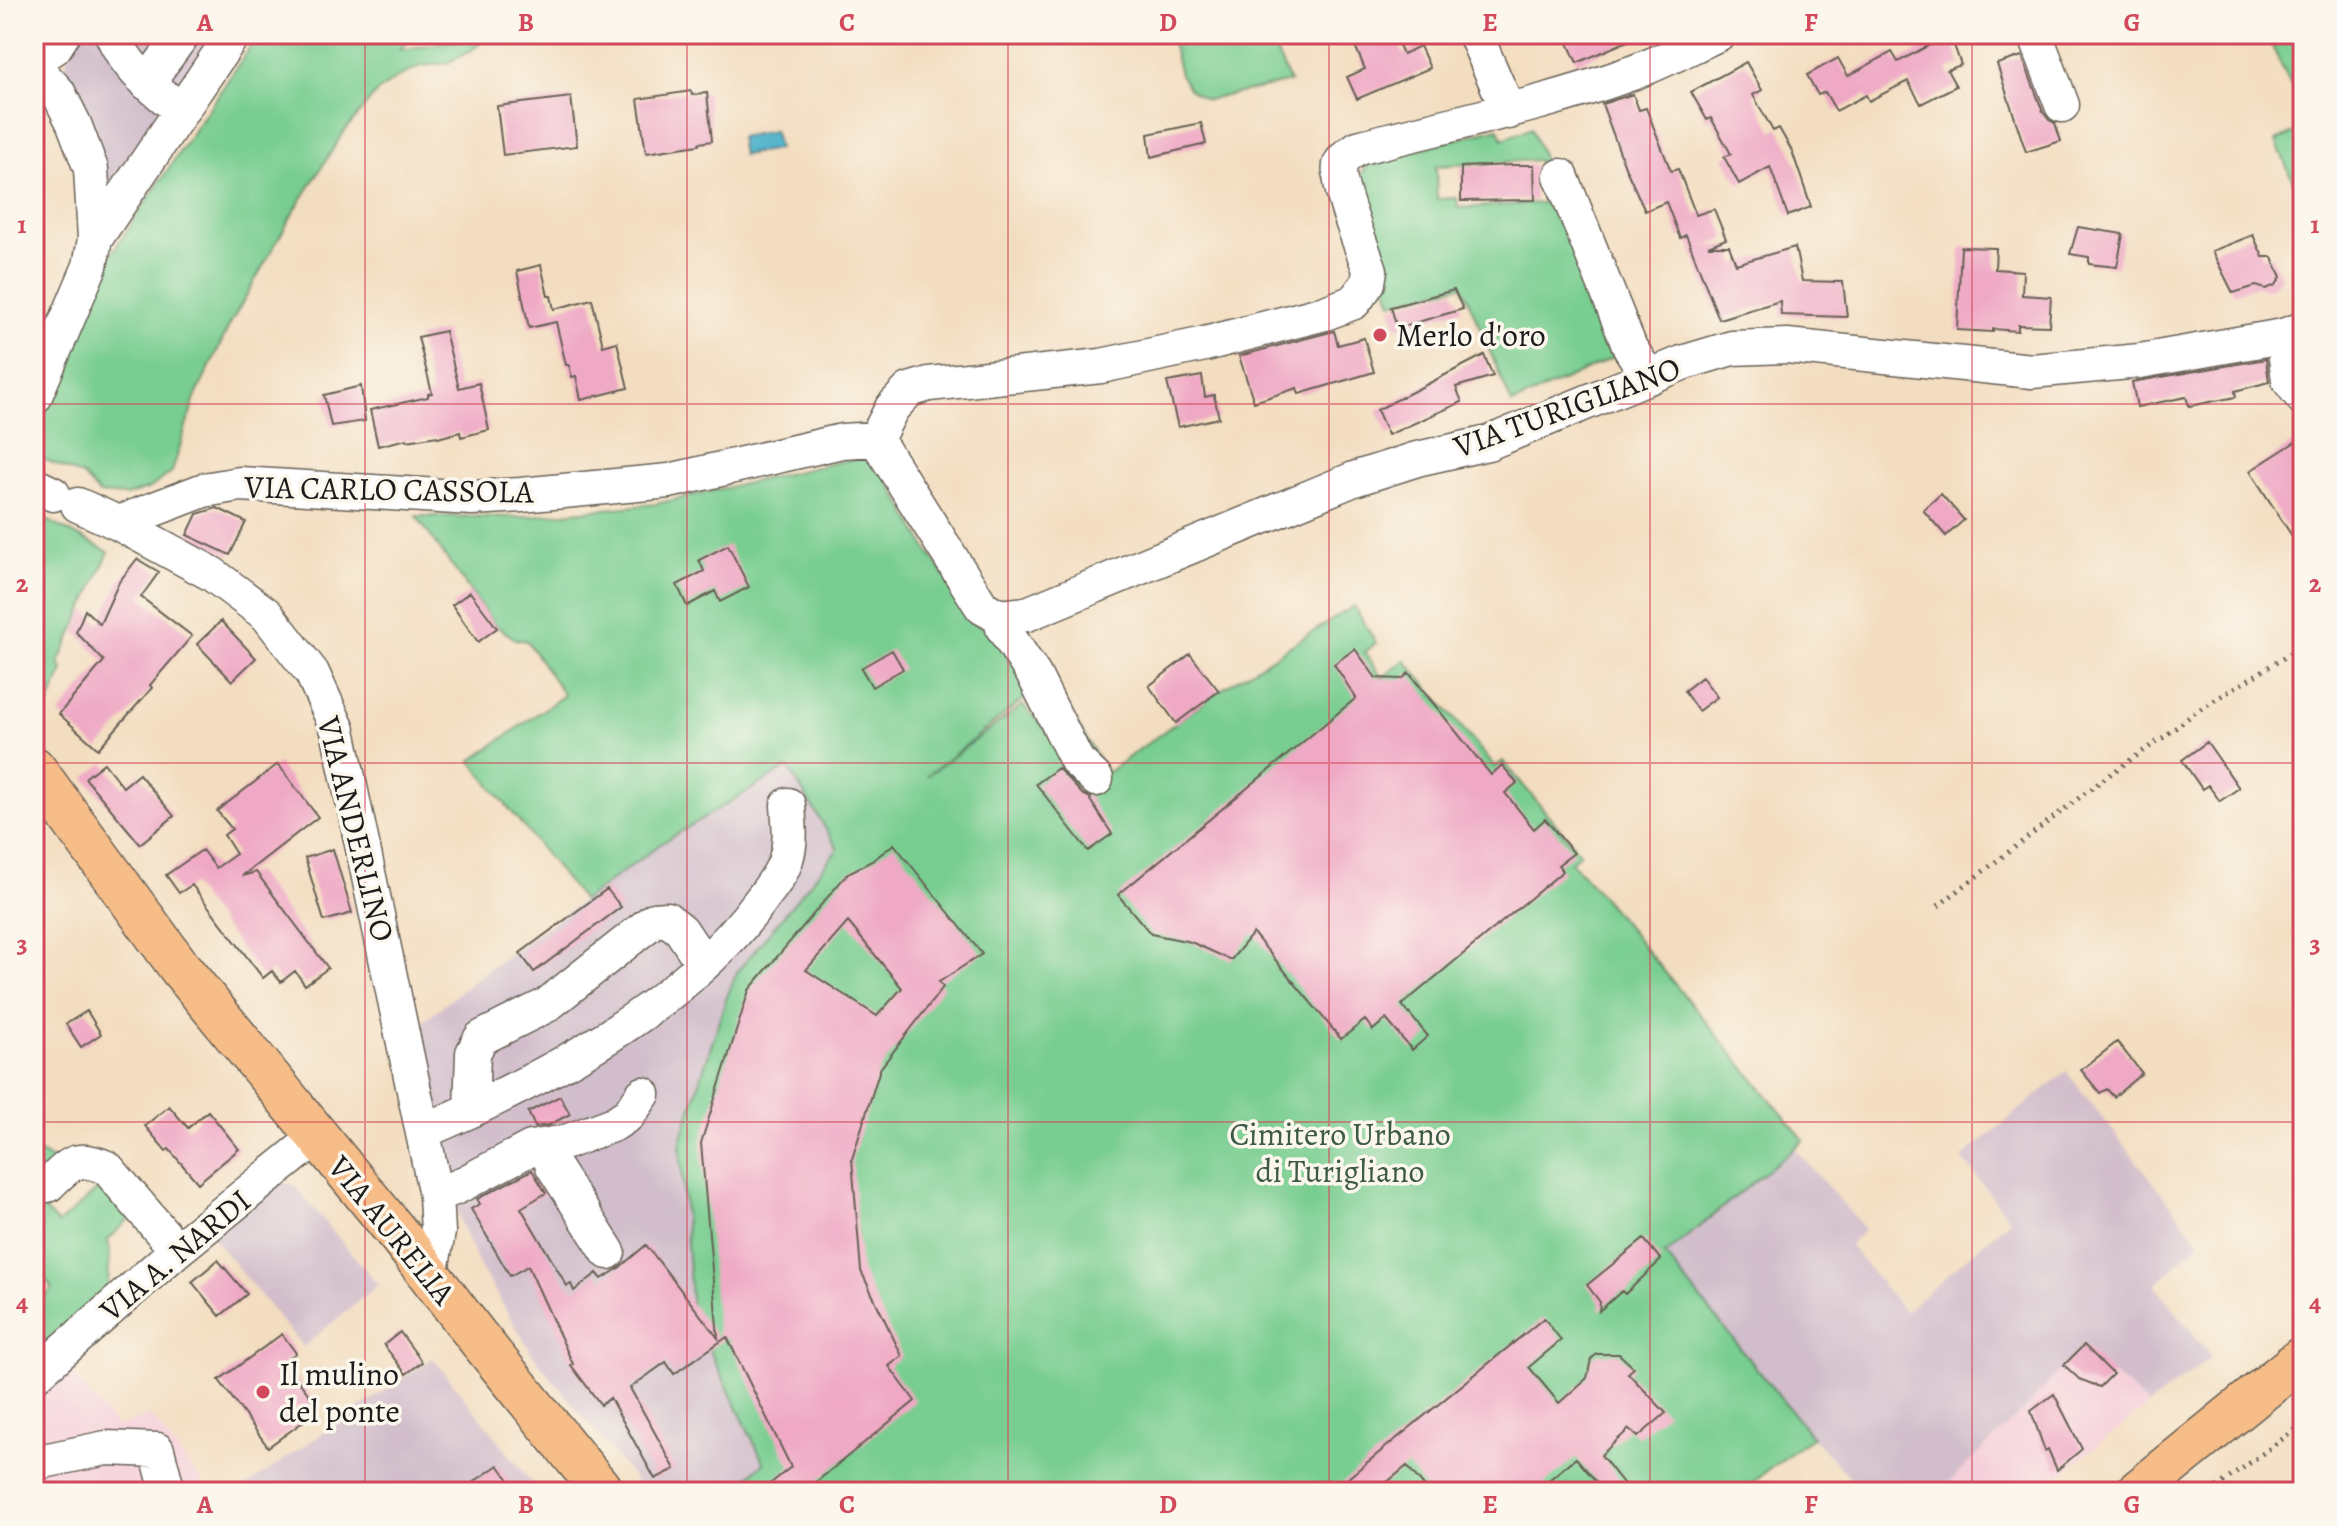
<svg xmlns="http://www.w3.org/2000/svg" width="2337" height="1526" font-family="Alegreya,serif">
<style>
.built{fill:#f5cfda}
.industrial{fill:#d1bdcb}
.green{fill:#78cd90;stroke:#4a7456;stroke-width:2}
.water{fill:#4ab0c9;stroke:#336672;stroke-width:2}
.building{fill:#efa9c5;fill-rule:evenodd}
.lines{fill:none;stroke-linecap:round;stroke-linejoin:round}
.minor-casing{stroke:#676055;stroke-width:37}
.major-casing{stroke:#676055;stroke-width:45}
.path{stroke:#676055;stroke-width:5;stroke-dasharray:2 6;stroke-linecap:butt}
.minor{stroke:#fff;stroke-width:34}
.major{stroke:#f7bd88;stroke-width:42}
.grid{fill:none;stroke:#d1495b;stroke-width:2;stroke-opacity:0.55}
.poi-dot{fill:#d1495b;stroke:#fbf7ec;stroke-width:3}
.labels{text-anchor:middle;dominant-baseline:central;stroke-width:7;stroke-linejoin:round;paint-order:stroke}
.poi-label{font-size:32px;fill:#1c1c1c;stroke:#fbf7ec;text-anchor:start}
.street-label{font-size:32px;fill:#1c1c1c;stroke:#fbf7ec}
.park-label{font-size:32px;fill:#3c5a45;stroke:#fbf7ec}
.neatline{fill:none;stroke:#d1495b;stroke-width:3}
.grid-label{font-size:26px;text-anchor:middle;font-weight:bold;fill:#d1495b}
</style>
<rect width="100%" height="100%" fill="#fbf7ec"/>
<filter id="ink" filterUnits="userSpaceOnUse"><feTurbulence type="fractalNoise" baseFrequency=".0125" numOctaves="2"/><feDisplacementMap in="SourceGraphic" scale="16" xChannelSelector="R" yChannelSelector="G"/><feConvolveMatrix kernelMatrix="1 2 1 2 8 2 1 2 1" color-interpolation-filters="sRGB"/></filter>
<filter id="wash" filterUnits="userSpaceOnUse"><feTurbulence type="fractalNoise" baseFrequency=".006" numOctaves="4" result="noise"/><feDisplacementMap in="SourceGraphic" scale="32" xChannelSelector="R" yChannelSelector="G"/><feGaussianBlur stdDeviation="1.8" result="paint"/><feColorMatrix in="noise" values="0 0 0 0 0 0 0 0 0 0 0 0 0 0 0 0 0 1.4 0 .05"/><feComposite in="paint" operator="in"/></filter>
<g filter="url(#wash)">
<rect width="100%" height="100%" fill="#f3ddc0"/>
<path class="built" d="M2084,1345L2113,1374L2149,1405L2038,1492H1939L2028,1405Z
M62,1363L117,1427L150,1415L210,1492H34V1389Z"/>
<path class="industrial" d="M78,34H211L162,115L109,196L66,75V61Z
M788,766L838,850L737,972L692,1314L764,1463L731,1492H645L535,1358L480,1267L462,1227L450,1184L417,1026L489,969L662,843Z
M2066,1071L2200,1242L2155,1285L2211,1357L2149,1405L2113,1374L2084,1345L2028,1405L1939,1492H1863L1812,1437L1665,1255L1794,1148L1865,1229L1849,1245L1905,1312L2010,1220L1962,1158Z
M273,1180L293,1184L378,1285L303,1347L209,1233Z
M433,1358L539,1492H237Z"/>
<path class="green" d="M259,34H413L400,50L489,34L471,51L447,63L421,66L398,77L376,93L343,133L293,213L229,326L195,398L172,472L150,488L126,496L99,494L83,476L34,455V439L105,263Z
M1170,34H1268L1290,82L1207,100L1190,90L1180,74Z
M2266,34H2303V110Z
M1498,128L1503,139L1531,128L1553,181L1542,183L1538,160L1436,166L1437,199L1457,198L1458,208L1542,203L1546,192H1557L1623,353L1512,404L1462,285L1392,303L1355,183L1370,162Z
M2303,128V206L2276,141Z
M865,458L881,467L928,551L977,624L1002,640L1034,691L927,776L1023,705L1046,730L1073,717L1107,773L1219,691L1354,606L1376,643L1365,652L1382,678L1405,660L1495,767L1503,761L1580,853L1571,862L1600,894L1804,1140L1665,1255L1812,1437L1739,1492H731L764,1463L692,1314L680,1144L725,1002L737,972L838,849L788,767L662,843L583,901L471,761L564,695L527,641L515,639L494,624L416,516L521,517L656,504L847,460Z
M43,518L109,552L59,663L63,670L37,732L34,731V541Z
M34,1149L57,1163L40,1192L37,1201L58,1224L106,1182L134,1214L108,1240C113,1259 106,1276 108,1296L34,1363V1306L53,1288L34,1267Z"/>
<path class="water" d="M774,131L778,149L742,155L739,137Z"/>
<g id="blocks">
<path class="building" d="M1350,34H1394L1403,54L1420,46L1430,68L1357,99L1347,77L1365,69Z
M1564,34H1644L1577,63Z
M1950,34L1961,65L1947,70L1956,86L1921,104L1908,81L1869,101L1866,95L1836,111L1825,92L1818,95L1807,75L1838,58L1848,76L1892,52L1898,62Z
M2022,56L2043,112L2049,120L2055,123L2061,141L2026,152L1997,64Z
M1746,62L1762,90L1753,95L1773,131L1779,128L1792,151L1811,207L1788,216L1770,167L1739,184L1724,157L1731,154L1711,118L1707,120L1691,92Z
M691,91L692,95L707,93L712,141L699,143V145L646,153L638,99Z
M1633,94L1639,110L1646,108L1671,171L1678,169L1696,215L1714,209L1726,239L1708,246H1729L1736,264L1795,247L1802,281L1843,282L1847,317L1781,315L1780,301L1719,319L1686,235L1680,238L1666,202L1645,211L1626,169L1602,104Z
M571,97L577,146L503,155L497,106Z
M1201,123L1206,144L1151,157L1148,134Z
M1513,165H1534L1535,200L1461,201V167Z
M2078,227L2123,234L2117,267L2089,264V257L2070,254Z
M2253,235L2263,257H2272L2281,277L2276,285L2266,289L2256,286L2233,293L2212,251Z
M1961,247L1996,248L1995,269L2023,271L2022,295L2051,297L2049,326L2018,325V331L1993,329V332L1957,330Z
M541,265L548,296H551L554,309L592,299L603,346L617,342L628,388L581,400L576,376L572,377L569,365H566L556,322L529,328L517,271Z
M1454,290L1463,309L1397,328L1391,307Z
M445,331L459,388L479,383L489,430L461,437L460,432L438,438L437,436L407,441V439L378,446L370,410L428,397V394L432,393L418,337Z
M1334,331L1338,345L1364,338L1374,372L1299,394L1297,388L1254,402L1239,356Z
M1484,355L1493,376L1456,387L1462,402L1388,435L1377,410Z
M2266,359L2269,382L2235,391L2236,397L2189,406L2186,397L2137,407L2132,382Z
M1202,376L1205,397L1214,395L1219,418L1178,427L1167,382Z
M361,386L365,421L331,426L324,395Z
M2303,437V553L2250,471Z
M1941,494L1964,520L1946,536L1923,510Z
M217,508L246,522L230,555L187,535L197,514Z
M728,545L749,587L720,602L715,591L687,606L677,585L704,571L699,560Z
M137,559L159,572L141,597L192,636L150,685L152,688L98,749L59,714L104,661L76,632L85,610L100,624L119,582Z
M470,592L497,628L478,642L452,605Z
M221,621L256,658L232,681L197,644Z
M1355,649L1376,678L1402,679L1409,673L1491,775L1502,765L1517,783L1505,793L1534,829L1545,819L1574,853L1558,865L1563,871L1402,1005L1428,1036L1412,1050L1386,1019L1373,1030L1365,1020L1341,1039L1253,933L1231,960L1191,942L1151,934L1118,895L1356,698L1334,664Z
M892,650L903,669L872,687L861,668Z
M1190,654L1219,691L1176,723L1149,686Z
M1702,677L1717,697L1698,711L1684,691Z
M2207,742L2239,788L2220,801L2208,785L2202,789L2182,760Z
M104,763L123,787L139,774L174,816L140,844L85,778Z
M278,764L318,817L242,876L256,872L328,968L305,985L295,971L281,982L272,971L263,978L192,885L179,893L166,875L202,850L216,868L236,854L224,835L232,829L217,811Z
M1058,768L1082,794L1091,798L1090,800L1112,834L1088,851L1036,784Z
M894,844L982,954L939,982L943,987L880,1069L852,1159L861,1271L902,1356L889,1366L915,1401L804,1492H760L791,1467L727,1337L674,1374L666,1362L630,1388L675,1469L655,1479L610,1398L601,1405L571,1365L573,1364L528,1266L510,1276L471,1209L480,1204L477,1199L532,1170L546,1193L521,1208L567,1286L571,1284L574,1291L597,1273L602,1279L619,1268L646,1245L718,1338L701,1143L749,990L848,873L872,861ZM848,922L902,988L877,1016L806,970Z
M333,849L352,913L324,921L305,858Z
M607,889L621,907L534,972L520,953Z
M87,1011L101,1034L81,1047L66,1024Z
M2117,1042L2142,1073L2114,1097L2107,1089L2100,1093L2081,1070Z
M560,1096L570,1114L549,1125L535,1127L528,1112Z
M169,1106L188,1128L208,1111L239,1149L198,1183L169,1149L166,1151L145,1126Z
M1644,1239L1661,1260L1625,1294L1622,1291L1599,1311L1600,1302L1587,1285Z
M218,1260L247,1294L220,1316L192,1282Z
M1544,1318L1561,1340L1529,1367L1559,1403L1587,1378L1591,1359L1597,1354H1619L1634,1368L1628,1373L1666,1413L1638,1437L1629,1429L1601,1455L1630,1492H1605L1576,1458L1534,1492H1429L1407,1466L1375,1492H1331Z
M400,1332L422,1362L406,1374L384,1345Z
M282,1334L296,1353L284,1362L316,1404L314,1414L268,1447L219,1380Z
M2084,1345L2113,1374L2100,1387L2079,1379L2064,1365Z
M2054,1394L2082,1449L2057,1470L2048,1449L2045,1451L2031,1411Z
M498,1465L518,1492H459Z"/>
</g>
</g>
<g filter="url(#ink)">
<use href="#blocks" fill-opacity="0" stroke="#676055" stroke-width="2"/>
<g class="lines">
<defs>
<path id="minor" d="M112,34C128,71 152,86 181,111
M1475,34L1509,112
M2035,34L2062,105
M34,58L54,48L63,34
M34,66L58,92L74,124L91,169L95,239
M147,83L183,34
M1561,176L1630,348L1649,377
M2283,336L2289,380L2303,398
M34,398L90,266L95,239L233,34
M876,439L982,607L1000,617L1027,614L1354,479L1417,459L1488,443L1682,363L1732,348L1787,346L2032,371L2140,361L2283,336L2303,329
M34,485L53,494
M78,505L118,523L212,574L267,615L312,673L338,730L436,1195L438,1232L430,1276
M118,523L204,490L240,484L472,498L521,495L669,481L842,441L876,439L892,408L909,390L929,384L1101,366L1205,344L1325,313L1354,302L1368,283L1370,270C1363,250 1335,182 1340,165C1343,157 1352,152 1358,148C1449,124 1541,106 1629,74C1659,64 1689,47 1718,34
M1000,617L1003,628L1034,675L1077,761L1096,779
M471,1110L473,1053L481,1038L547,1005L654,920L667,919L681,930L703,963
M424,1131C543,1080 684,1007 761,900C770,888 782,874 786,859C792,841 789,823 788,805
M547,1146L553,1166L608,1252
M48,1185C70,1164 76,1154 107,1168L177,1250
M436,1195L457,1187L531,1148L566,1142L614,1124L629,1114L643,1094
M34,1376L177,1250L317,1137
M34,1463L106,1448L157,1450L168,1492"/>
<path id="major" d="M34,768L180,968L401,1238L478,1338L603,1492
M2137,1492L2303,1357"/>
</defs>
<use href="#minor" class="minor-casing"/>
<use href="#major" class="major-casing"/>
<path class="path" d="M1938,906L2109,775L2165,736L2197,711L2303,646
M2210,1492L2303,1424"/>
<use href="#minor" class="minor"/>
<use href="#major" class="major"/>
</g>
</g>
<path class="grid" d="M365,34V1492M687,34V1492M1008,34V1492M1329,34V1492M1650,34V1492M1972,34V1492M34,404H2303M34,763H2303M34,1122H2303"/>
<g class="poi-dot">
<circle cx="1380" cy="335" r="8"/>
<circle cx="263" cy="1392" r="8"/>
</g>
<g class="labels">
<g class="poi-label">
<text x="1396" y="335">Merlo d'oro</text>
<text x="279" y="1374">Il mulino<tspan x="279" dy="37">del ponte</tspan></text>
</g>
<g class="street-label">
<text transform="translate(1567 407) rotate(-20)">VIA TURIGLIANO</text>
<text transform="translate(389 489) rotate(1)">VIA CARLO CASSOLA</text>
<text transform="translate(356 829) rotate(76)">VIA ANDERLINO</text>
<text transform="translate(392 1230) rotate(51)">VIA AURELIA</text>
<text transform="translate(175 1255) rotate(-40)">VIA A. NARDI</text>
</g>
<g class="park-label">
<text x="1340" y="1134">Cimitero Urbano<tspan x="1340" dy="37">di Turigliano</tspan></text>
</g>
</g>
<rect width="2337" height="1526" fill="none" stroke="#fbf7ec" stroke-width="88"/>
<rect x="44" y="44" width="2249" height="1438" class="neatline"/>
<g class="grid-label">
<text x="205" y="31">A</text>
<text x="526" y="31">B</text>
<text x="847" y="31">C</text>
<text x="1168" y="31">D</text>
<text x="1490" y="31">E</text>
<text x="1811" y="31">F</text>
<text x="2132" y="31">G</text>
<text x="22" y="233">1</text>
<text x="2315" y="233">1</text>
<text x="22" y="592">2</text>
<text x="2315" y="592">2</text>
<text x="22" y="952">3</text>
<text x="2315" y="952">3</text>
<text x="22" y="1311">4</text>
<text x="2315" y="1311">4</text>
<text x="205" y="1513">A</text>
<text x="526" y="1513">B</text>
<text x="847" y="1513">C</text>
<text x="1168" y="1513">D</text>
<text x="1490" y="1513">E</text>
<text x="1811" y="1513">F</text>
<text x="2132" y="1513">G</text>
</g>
</svg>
